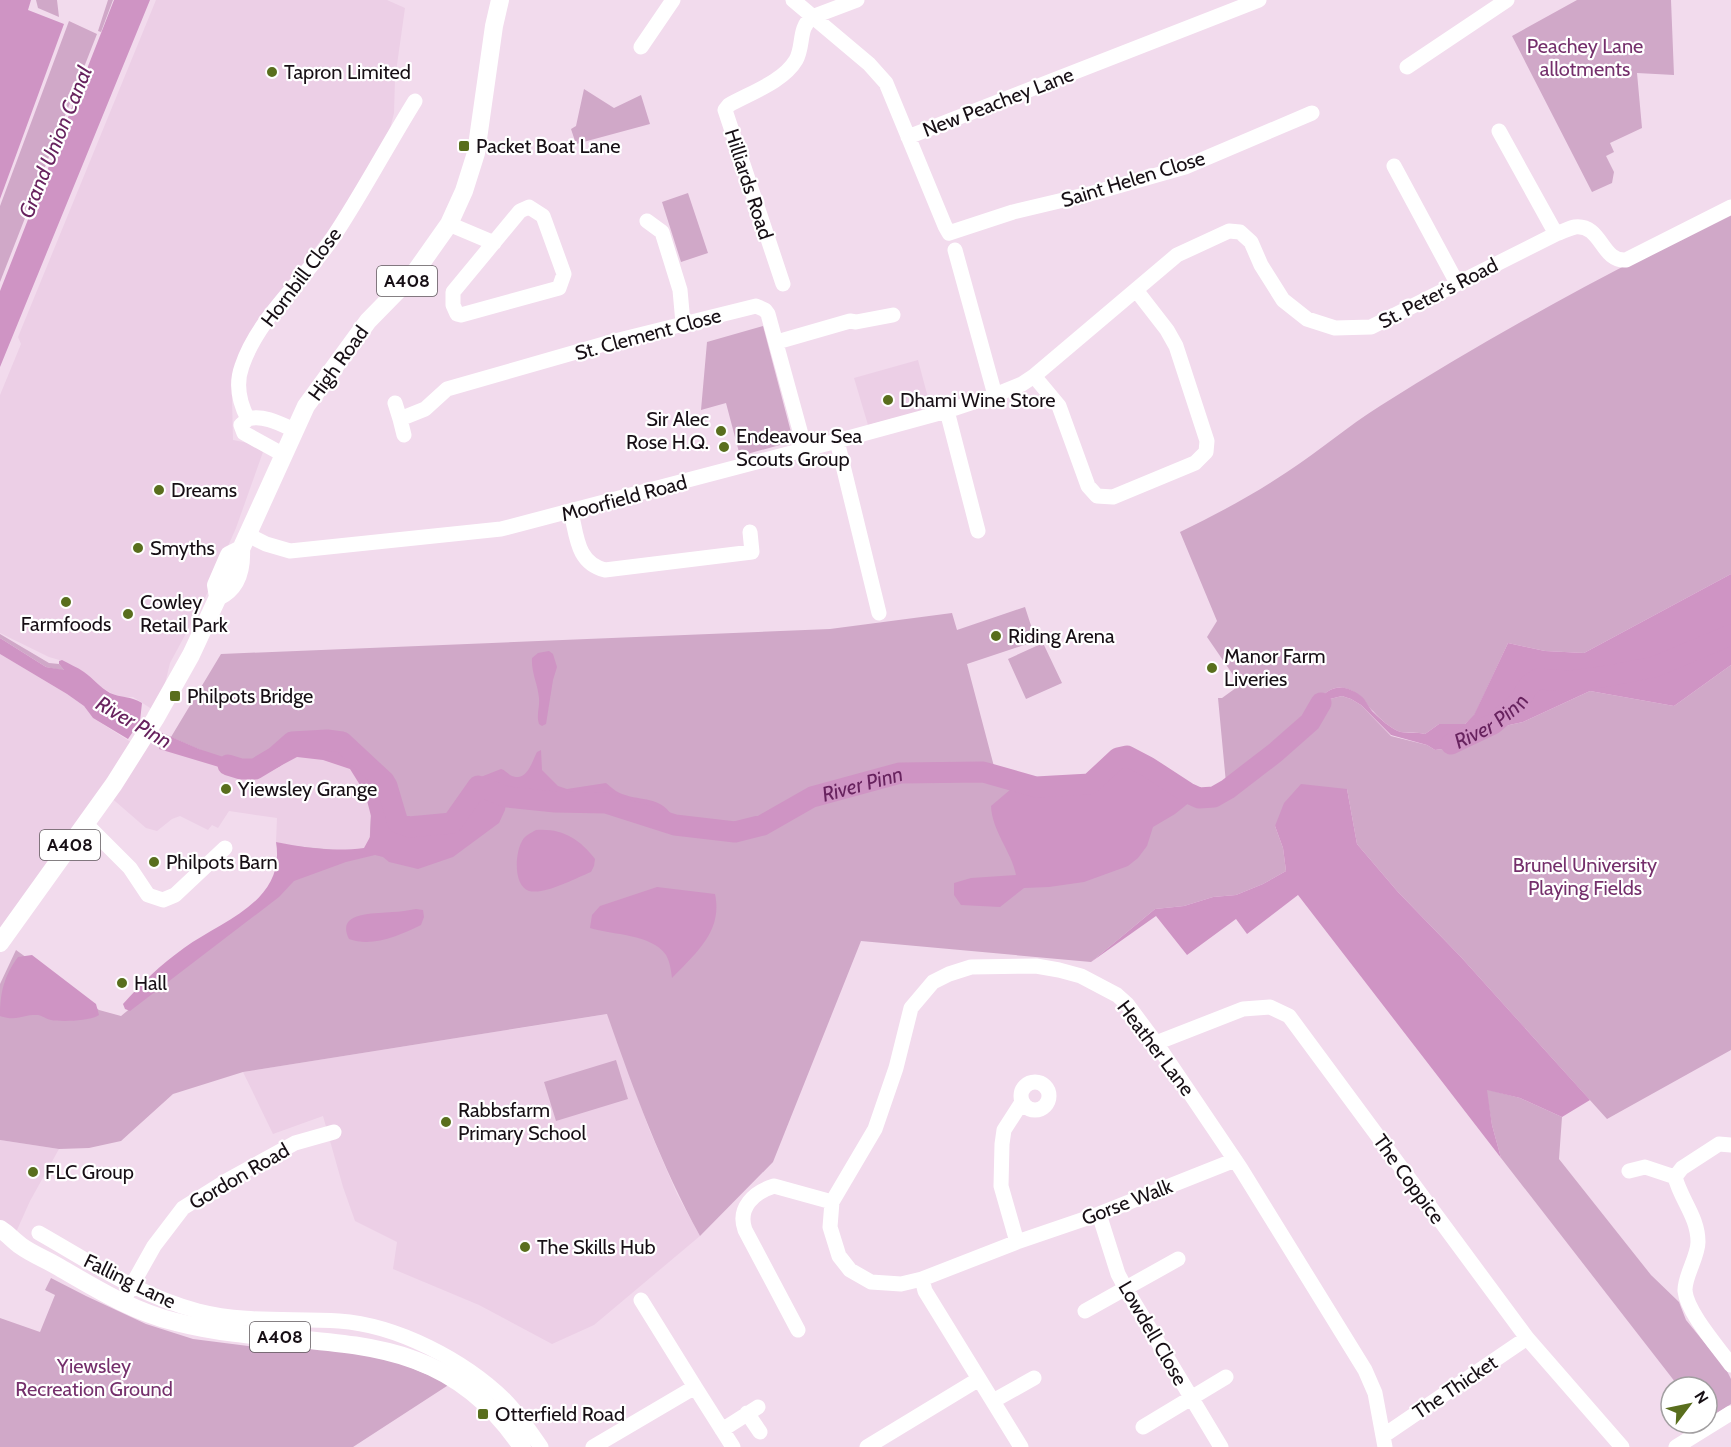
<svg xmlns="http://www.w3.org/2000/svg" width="1731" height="1447" font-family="Cabin,sans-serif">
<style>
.built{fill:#eccfe6}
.green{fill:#d0a8c8}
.forest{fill:#cf94c4}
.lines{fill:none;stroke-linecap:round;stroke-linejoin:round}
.river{stroke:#cf94c4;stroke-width:21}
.minor{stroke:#fff;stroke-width:15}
.major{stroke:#fff;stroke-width:18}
.poi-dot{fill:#596e1d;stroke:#fff;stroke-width:2}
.labels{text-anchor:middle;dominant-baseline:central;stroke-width:4.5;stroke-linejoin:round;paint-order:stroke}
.shield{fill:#fff;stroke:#5d575b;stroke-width:1.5}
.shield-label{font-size:18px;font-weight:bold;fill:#170f15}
.park-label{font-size:20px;fill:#75306c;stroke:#fff}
.poi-label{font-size:20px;fill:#170f15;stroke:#fff;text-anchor:start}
.street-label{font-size:20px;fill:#170f15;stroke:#fff}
.water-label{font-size:21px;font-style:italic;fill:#67225e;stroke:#fff}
</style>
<rect width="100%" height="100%" fill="#f2dbed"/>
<path class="built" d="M156,0H387L405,8L395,79L394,113L389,133L342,213L253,328L235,370L232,399L233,440L248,443L263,452L236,528L205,598L170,663L158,713L133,697H121L111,693L98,685L85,673L63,661L49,657L0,633V395L21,344L18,337Z
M918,360L931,409L868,425L854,378Z
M0,654L67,694L84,706L93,718L137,746L0,939Z
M146,736L255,773L292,744L327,741L342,743L373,771L370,853L294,846L276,842L277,818L229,811L218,828L212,825L208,830L180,816L172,819L157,831L146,828L108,795Z
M608,1014L649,1129L677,1194L700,1236L594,1325L552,1344L479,1305L393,1269L397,1242L355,1221L343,1187L323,1116L273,1134L243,1072Z
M0,1140L59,1149L30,1201L13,1239L0,1232Z"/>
<path class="green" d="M36,0H57L59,17L38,8Z
M108,0H113L101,32L98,31Z
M1577,0H1671L1674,75L1637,73L1642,128L1610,143L1614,152L1606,156L1614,172L1612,183L1592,192L1512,36Z
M69,21L97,34L0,282V206Z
M584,89L614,108L641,95L650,124L576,144L571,129L576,126Z
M688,193L708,253L681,262L662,202Z
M1731,211V574L1584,653L1545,651L1508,643L1474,716L1465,724H1439L1425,734C1415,731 1402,735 1394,729C1387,725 1378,717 1373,711C1368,707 1366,701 1361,697C1331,672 1316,702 1304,725L1316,722L1326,700L1342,696L1351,699L1361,705L1391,736L1427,745L1435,750L1457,747L1477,732L1523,722L1590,691L1674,706L1731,665V1050L1607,1119L1460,956L1398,892L1357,844L1347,789L1275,826L1283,848L1286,871L1263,884L1236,895L1213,897L1184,906L1155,909L1091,962L861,941L773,1162L700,1236C661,1165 634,1091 607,1014L243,1072L173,1094L121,1141L89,1148L59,1149L0,1140V984L16,950L99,1010L121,1016L262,900L294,846L369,853L373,771L386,787L391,802C391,797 389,790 386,785C382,776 352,748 343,743C335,739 302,739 293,742C278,748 271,765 254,766C239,768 187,744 171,737L221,654L830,629L952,613L957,630L1025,607L1036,641L967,664L996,774L1037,783L1088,781L1113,756L1128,752L1200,794L1214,792L1226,783L1218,698H1222L1240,685L1207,637L1217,621L1180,532C1217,514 1253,495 1287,472C1319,451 1348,426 1380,406C1493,334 1612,271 1731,211Z
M763,326L792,436L787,443L740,456L726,403L701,410L707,342Z
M0,634L49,663L59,664L65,671L46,667L0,638Z
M1043,643L1062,683L1026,699L1008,659Z
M616,1060L628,1099L556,1121L544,1082Z
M1486,1089L1520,1098L1562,1117L1559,1159L1651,1275L1679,1302L1686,1320L1726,1369L1731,1379V1404L1707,1420V1387H1679L1501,1158L1492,1125Z
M51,1278L86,1296L146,1324L193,1339L256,1347H302L383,1356L450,1384L353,1447H0V1318L40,1332L55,1295L45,1290Z"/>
<path class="forest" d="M0,0H31L28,10L64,24L0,199Z
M114,0H150L0,367V291Z
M1731,574V665L1674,706L1590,691L1523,722L1477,732L1457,747L1435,750L1427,745L1391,735L1361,705L1351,699L1342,696L1326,700L1316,722L1303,726C1316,702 1330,673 1361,696C1366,700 1368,706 1372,711C1378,717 1387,725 1394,729C1402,735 1415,731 1425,734L1439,724H1465L1474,715L1508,643L1545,651L1584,653Z
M0,638L46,667L64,670L59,664V661L62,660C69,664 77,667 84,672C93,678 99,687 110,693C121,698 131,696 142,703L140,721L128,739L93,718L84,706L67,694L0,654Z
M549,651L553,654L557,667L553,680L546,724L542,726L539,724C536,715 540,707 539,698C538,685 531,672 532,658L538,653Z
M151,728L199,749L254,767L255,773L292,744L327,741L342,743L383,782L386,787L398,823L409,827L452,823L478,786L507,797L505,810L499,823L453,857L418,869L389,862L383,857L375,855L346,862L294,881L279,897L130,1011L125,1009L123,1004C143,982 159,966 184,948C223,920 286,902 276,842C305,848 335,852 364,848L370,837L371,816L365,793L350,769L323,760L297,757L269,772L257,776L239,773L159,749L161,744L146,736Z
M541,750L542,770L558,786L567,789L606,783C611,787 616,792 622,794C644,802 657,795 673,816L669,818L609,799L534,797L506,789L477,783L473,780L501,769C505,770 507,773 510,775C527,784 532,761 537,752Z
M1128,752L1200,794L1175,814L1153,827L1147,846L1138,858L1128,866L1084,882L1049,887L1024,888L1000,907L961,905L954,895V883L971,878L1016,875C1011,851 992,831 991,806L1011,789L1028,781L1037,783L1088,781L1113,756Z
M1301,784L1347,789L1357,844L1398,892L1460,956L1590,1100L1562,1117L1520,1098L1487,1090L1492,1125L1501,1158L1298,895L1247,934L1236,919L1187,955L1156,916L1091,962L1155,909L1184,906L1213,897L1236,895L1263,884L1286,871L1283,848L1275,826L1284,803Z
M536,830C562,828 580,839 595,859L594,866L591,872C576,878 545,895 529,891C513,886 515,853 522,841C525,835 531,833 536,830Z
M657,887L715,894C723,931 696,953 672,978C671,970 670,962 666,955C652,934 612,935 590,928L592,915L600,906Z
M416,909L423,910L424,917L421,925C400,935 372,948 349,939C335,911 375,914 392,912C400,912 408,910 416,909Z
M32,955L96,1004L99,1015C91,1021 61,1022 51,1020C46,1019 43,1016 38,1015C22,1014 18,1022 0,1016C0,993 4,976 18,957Z"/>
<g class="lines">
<g class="river">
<path id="s1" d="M1451,744L1493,724L1519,702L1529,685L1538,679L1571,681L1608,676L1654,667L1731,635"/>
<path id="s2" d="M228,765L241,769H255L275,757L292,742L327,740L342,742L384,781L387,786L398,823L409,827L452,823L478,786L507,797L555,802L606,803L675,825L735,832L763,825L812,797L900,773L983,772L1036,787L1090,784L1118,758L1127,756L1148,767L1188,793L1199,798L1214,797L1228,789L1276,752L1310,722L1321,703"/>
</g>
<path class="minor" d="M793,0L869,64L886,83L945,226L949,233L1013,212L1093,193L1185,167L1312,113
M641,47L673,0
M1407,67L1507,0
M1499,131L1556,234
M908,137L1259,0
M1394,166L1457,283
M529,207L543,216L564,274L559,288L461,315L457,314L453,305V292L520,211Z
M647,221L662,232L680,290L683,323
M449,224L494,243
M955,250L995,395
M783,284L725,110L729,105C750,93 783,82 796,60C804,46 798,28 812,17L857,0
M777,342L850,321L856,322L893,315
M1034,376L1059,406L1088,486L1097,496L1113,497L1195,463L1206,452L1207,441L1176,346L1167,330L1136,290
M395,403L400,419
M947,411L978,531
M248,419C239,402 235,385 242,366C258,318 304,280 332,239C362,194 387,146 415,101
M248,419L241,425L244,433L284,455
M248,419C262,414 281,424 294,430
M404,435L400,419L425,409L447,389L611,342L756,306L765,310L768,314L805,449
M837,441L879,613
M571,512C577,537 577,563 605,570L752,552L750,532
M248,535L266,544L290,551L501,529L837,441L947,411L995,395L1022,384L1034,376L1177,255L1229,231L1240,232L1251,242L1261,265L1283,300L1307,319L1335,328L1371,327L1556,234C1562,232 1569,228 1575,227C1602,224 1601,262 1626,260L1731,207
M86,824L130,868L148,895L163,900L175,895L225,848
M1156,1043L1243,1009L1270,1007L1289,1016L1527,1338L1622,1447
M1021 1096a14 14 0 1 1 28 0a14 14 0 1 1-28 0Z
M1731,1145L1719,1144L1682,1168L1675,1177C1681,1200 1698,1217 1698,1242C1698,1257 1684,1277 1685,1291C1687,1312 1718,1347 1731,1365
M1235,1160L1099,1214L1017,1242L922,1279L901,1284L871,1282L850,1270L839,1256L830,1227L832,1202L875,1129L896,1068L911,1008L933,982L949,974L971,967L1036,966L1059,970L1081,976L1117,995L1127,1004L1156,1043L1235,1160L1241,1169L1365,1370L1375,1393L1385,1447
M1629,1171L1645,1167L1675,1177
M1099,1214L1118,1274L1126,1289L1221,1447
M39,1233C90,1262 140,1296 198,1311C245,1323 292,1318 339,1321C397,1325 464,1360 505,1400C519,1414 530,1431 541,1447
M1017,1242L1001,1186L1002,1144L1004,1130L1022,1102
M922,1279L925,1291L1021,1447
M127,1294L154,1246L183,1208L226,1181L295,1143L334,1132
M1085,1311L1178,1259
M798,1330L745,1230C737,1208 754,1192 774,1186L832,1202
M695,1387L733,1447
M993,1401L1034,1378
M747,1413L760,1432
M1143,1427L1226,1377
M722,1430L758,1407
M1383,1436L1527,1338
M593,1447L695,1387L641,1300
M867,1447L979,1379
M1676,1447L1731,1413"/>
<path class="major" d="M218,597C237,588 242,569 241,549
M0,943L114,784L155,719L191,655L218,597L216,585L229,555L241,549L306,406L368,321L413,275L449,224L464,191L476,153L494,26L500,0
M0,1229C8,1234 14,1241 21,1246C32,1254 45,1259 57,1266C95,1288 133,1312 176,1322C308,1356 432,1313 522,1447"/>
</g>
<g class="poi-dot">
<circle cx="272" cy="72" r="6"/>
<rect x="458" y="140" width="12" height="12" rx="3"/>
<circle cx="888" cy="400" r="6"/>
<circle cx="721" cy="431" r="6"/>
<circle cx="724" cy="447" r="6"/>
<circle cx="159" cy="490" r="6"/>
<circle cx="138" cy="548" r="6"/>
<circle cx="66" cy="602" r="6"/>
<circle cx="128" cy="614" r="6"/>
<circle cx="996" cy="636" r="6"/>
<circle cx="1212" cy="668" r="6"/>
<rect x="169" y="690" width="12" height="12" rx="3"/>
<circle cx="226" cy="789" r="6"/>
<circle cx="154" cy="862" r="6"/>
<circle cx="122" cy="983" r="6"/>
<circle cx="446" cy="1122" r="6"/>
<circle cx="33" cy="1172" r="6"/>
<circle cx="525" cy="1247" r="6"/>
<rect x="477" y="1408" width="12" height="12" rx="3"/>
</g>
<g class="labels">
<g class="shield">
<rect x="377" y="266" width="60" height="30" rx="4.5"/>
<rect x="40" y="830" width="60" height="30" rx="4.5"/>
<rect x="250" y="1322" width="60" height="30" rx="4.5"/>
</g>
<g class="shield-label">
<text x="407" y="281">A408</text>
<text x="70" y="845">A408</text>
<text x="280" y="1337">A408</text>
</g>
<g class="park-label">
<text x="1585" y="46">Peachey Lane<tspan x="1585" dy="23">allotments</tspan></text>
<text x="1585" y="865">Brunel University<tspan x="1585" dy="23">Playing Fields</tspan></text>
<text x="94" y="1366">Yiewsley<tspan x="94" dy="23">Recreation Ground</tspan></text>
</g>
<g class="poi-label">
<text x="284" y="72">Tapron Limited</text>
<text x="476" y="146">Packet Boat Lane</text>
<text x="900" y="400">Dhami Wine Store</text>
<text x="709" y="419" text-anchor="end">Sir Alec<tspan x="709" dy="23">Rose H.Q.</tspan></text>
<text x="736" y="436">Endeavour Sea<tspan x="736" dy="23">Scouts Group</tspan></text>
<text x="171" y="490">Dreams</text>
<text x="150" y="548">Smyths</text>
<text x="140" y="602">Cowley<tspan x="140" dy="23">Retail Park</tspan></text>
<text x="66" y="624" text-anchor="middle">Farmfoods</text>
<text x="1008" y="636">Riding Arena</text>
<text x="1224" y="656">Manor Farm<tspan x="1224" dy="23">Liveries</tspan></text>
<text x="187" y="696">Philpots Bridge</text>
<text x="238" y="789">Yiewsley Grange</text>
<text x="166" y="862">Philpots Barn</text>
<text x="134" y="983">Hall</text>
<text x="458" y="1110">Rabbsfarm<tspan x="458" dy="23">Primary School</tspan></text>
<text x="45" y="1172">FLC Group</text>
<text x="537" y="1247">The Skills Hub</text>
<text x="495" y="1414">Otterfield Road</text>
</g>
<g class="street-label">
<text transform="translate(998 102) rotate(-21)">New Peachey Lane</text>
<text transform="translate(1133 179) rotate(-17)">Saint Helen Close</text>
<text transform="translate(749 184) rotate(72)">Hilliards Road</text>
<text transform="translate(301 277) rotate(-53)">Hornbill Close</text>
<text transform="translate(1438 293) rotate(-27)">St. Peter's Road</text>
<text transform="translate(648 334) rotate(-15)">St. Clement Close</text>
<text transform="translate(338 363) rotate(-54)">High Road</text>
<text transform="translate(624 498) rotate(-15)">Moorfield Road</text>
<text transform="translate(1156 1048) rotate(53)">Heather Lane</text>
<text transform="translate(239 1176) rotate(-30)">Gordon Road</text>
<text transform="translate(1409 1179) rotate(54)">The Coppice</text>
<text transform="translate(1127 1202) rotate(-21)">Gorse Walk</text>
<text transform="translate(130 1281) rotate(26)">Falling Lane</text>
<text transform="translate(1153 1333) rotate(60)">Lowdell Close</text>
<text transform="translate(1455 1387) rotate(-34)">The Thicket</text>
</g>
<g class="water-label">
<text transform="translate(55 142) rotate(-68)">Grand Union Canal</text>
<text stroke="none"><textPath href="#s1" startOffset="46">River Pinn</textPath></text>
<text transform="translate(134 722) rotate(30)">River Pinn</text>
<text stroke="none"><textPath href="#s2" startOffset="726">River Pinn</textPath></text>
</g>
</g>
<g transform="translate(1689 1405) rotate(58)"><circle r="28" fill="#ffffff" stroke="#a29fa1" stroke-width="1.5"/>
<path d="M0-4.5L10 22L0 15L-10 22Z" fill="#596e1d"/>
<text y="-9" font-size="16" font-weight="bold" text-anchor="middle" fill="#170f15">N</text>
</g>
</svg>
